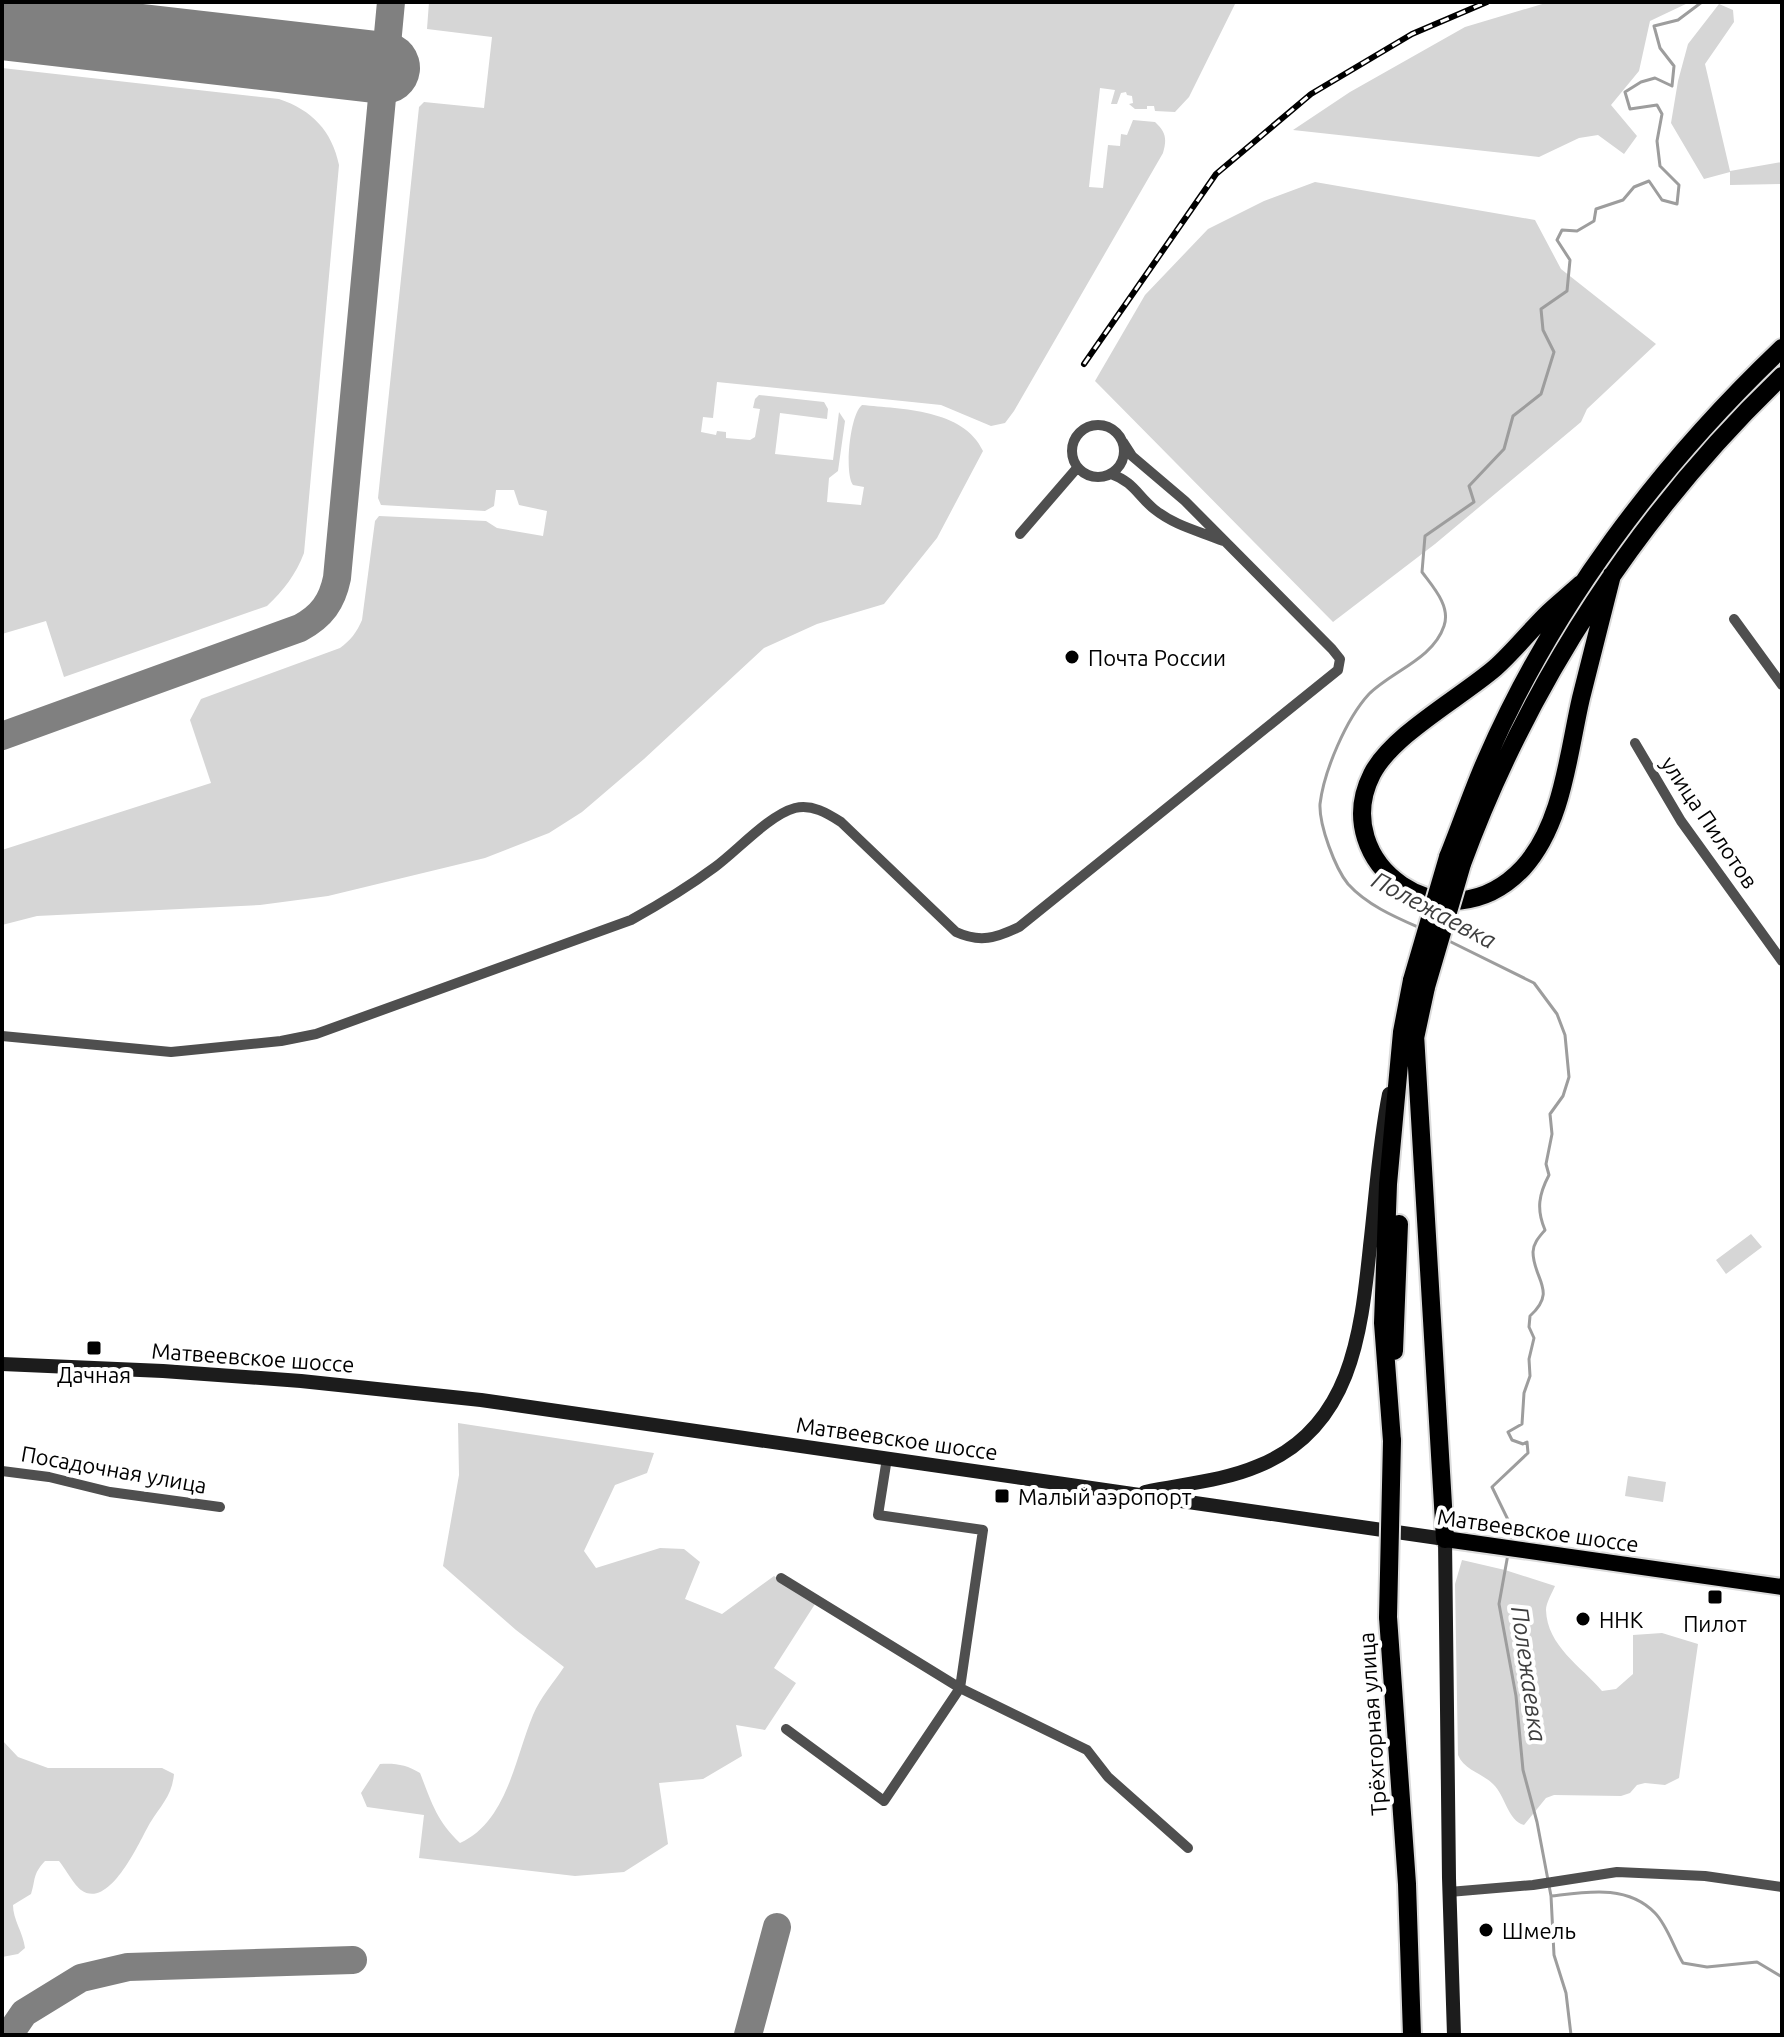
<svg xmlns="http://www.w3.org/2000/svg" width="1784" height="2037" font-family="Ubuntu,sans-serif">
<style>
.green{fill:#d6d6d6}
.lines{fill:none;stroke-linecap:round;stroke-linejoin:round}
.stream{stroke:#9d9d9d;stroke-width:3}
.taxiway{stroke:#808080;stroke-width:28}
.runway{stroke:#808080;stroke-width:72}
.primary-casing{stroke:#dbdbdb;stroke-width:20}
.highway-casing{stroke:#dbdbdb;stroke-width:22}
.street{stroke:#4f4f4f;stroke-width:10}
.secondary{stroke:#1c1c1c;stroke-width:14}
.primary{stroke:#000;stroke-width:16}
.highway{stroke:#000;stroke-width:18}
.rail-casing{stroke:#000;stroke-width:6}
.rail{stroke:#fff;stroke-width:3;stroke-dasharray:9;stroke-linecap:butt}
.highway-bridge-casing{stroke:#dbdbdb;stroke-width:22;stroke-linecap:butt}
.highway-bridge{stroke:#000;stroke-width:18}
.poi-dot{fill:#000;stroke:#fff;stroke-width:3}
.labels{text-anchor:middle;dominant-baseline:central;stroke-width:8;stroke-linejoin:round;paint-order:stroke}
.poi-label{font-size:22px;fill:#000;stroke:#fff;text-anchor:start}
.street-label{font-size:22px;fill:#000;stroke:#fff}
.water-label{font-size:24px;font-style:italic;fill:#3e3e3e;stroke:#fff}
</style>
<rect width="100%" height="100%" fill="#fff"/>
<path class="green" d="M429,2H1236L1189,97L1175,112L1155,111L1154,106H1147V109H1135L1129,104L1133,103L1132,96L1127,95L1126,92L1121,93L1117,104H1111L1115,90L1100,88L1089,187L1103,188L1108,145L1120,146L1121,134L1127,135L1133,120L1155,122C1166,132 1167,139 1163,153L1014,411L1005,423L991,426L941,405L717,382L713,418L703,417L701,432L716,435L717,431L726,432V438L750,440L755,437L760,409L753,408L755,399L759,395L824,402L828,409L827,419L780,413L775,454L833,460L839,412L845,421L838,471L829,478L827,502L861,505L864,487L853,485C844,473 850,414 862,405C901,409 964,409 983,451L937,538L884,604L817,624L764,648L644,759L582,812L549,833L485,858L328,896L260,905L37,916L2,925V850L211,783L190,720L201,699L340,648C350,641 357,632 362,620L375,521L379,516L486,521L497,528L543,536L547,511L519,505L514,490H496L494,506L485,511L381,505L378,498L419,107L424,102L484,108L492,37L427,29Z
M1549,2H1690L1650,21L1639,71L1611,105L1637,136L1624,154L1598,135L1579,138L1539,157L1293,130L1350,92L1465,27Z
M1719,4L1733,10L1734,22L1705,64L1730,171L1782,162V184L1730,185V172L1704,179L1671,123L1678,81L1688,44Z
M2,68L279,99C312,110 332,131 339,165L304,553C296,574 284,590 267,606L64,677L46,621L2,634Z
M1315,182L1535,220L1561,269L1656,344L1587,409L1581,422L1435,544L1333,622L1095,381L1145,295L1208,229L1264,201Z
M1751,1234L1762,1247L1726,1274L1716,1260Z
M458,1423L654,1453L647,1473L615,1485L584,1551L596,1568L660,1548L684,1549L700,1562L685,1599L722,1614L774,1576L815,1604L774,1668L796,1683L765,1730L736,1725L742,1756L703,1779L659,1783L668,1844L624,1872L575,1876L419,1858L424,1815L367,1807L361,1793L380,1764C396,1763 407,1765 420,1773C432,1803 436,1820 460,1843C507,1822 515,1758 533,1715C540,1698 554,1682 564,1667L516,1630L443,1566L459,1475Z
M1628,1476L1666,1482L1663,1502L1625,1496Z
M1462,1560L1505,1570L1555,1586C1552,1593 1546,1603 1546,1610C1547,1646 1581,1666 1602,1691L1616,1689L1633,1674V1635L1662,1633L1698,1644L1679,1778L1665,1785L1645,1783L1637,1785L1630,1793L1621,1796L1554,1795L1546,1798L1524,1825C1508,1821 1505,1795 1493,1784C1482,1773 1464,1770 1458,1755L1455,1584Z
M2,1740L18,1757L48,1768H162L174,1774C172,1796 161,1805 150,1823C140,1840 110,1911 81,1890C75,1886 64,1867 59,1861H45C32,1875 36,1879 31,1894L13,1905C13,1920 23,1932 25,1948L18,1954L2,1957Z"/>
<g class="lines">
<path class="stream" d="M1420,928C1395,917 1367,905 1348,884C1335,868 1319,825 1320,804C1324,771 1346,719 1369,694C1392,671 1433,659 1444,626C1451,606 1433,587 1422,572L1425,536L1474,502L1469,486L1504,449L1513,416L1541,394L1554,352L1543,330L1541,309L1567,291L1570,260L1557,240L1562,230L1577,231L1594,221L1596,209L1623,200L1634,187L1649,181L1662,200L1677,204L1679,185L1660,166L1657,141L1662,114L1657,105L1630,109L1625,92L1641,82L1655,78L1672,86L1674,66L1660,48L1654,26L1678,20L1702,2
M1445,939L1534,983L1557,1014L1565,1035L1569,1077L1563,1096L1550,1114L1552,1134L1546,1164L1549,1175C1539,1194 1536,1209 1545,1230C1540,1236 1533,1243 1533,1252C1533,1279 1558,1291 1530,1316L1529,1327L1534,1338L1529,1359L1530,1376L1524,1393L1522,1424L1508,1432L1512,1440L1523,1444L1527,1442L1528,1453L1492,1487L1512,1528L1510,1542
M1508,1554L1499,1604L1516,1696L1523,1770L1537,1822L1551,1896L1554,1955L1566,1993L1571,2035
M1551,1896C1586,1892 1627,1884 1655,1913C1667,1925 1674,1948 1683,1963L1707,1967L1757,1962L1782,1977"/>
<path class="taxiway" d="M2,736L300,628C322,616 332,602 337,578L391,2
M9,2035L24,2013L81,1978L128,1967L353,1960
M748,2035L777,1927"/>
<path class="runway" d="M2,24L384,68"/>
<defs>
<path id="primary" d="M1445,1539L1782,1587"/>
<path id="highway" d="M1581,584C1569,595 1556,605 1545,616C1528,633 1513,652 1495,668C1460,698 1392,735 1372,774C1327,863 1446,950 1523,868C1563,824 1568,754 1581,698C1591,657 1602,616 1612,575
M1448,857C1461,825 1472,792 1486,760C1554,604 1659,465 1782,348
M1462,864C1529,681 1641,511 1782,376
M1415,1034L1445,1539
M1414,1043L1426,987
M1394,1351L1399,1224
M1392,1441L1383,1323L1388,1184L1402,1032L1412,980
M1388,1617L1407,1884L1412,2035"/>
</defs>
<use href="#primary" class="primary-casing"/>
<use href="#highway" class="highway-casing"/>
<path class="street" d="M1072 451a26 26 0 1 1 52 0a26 26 0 1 1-52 0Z
M1111,474C1134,482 1137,495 1154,509C1175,526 1199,531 1223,541
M1020,534L1077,468
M1734,619L1782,685
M1635,743L1681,821L1782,961
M2,1036L171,1052L281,1041L316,1034L631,920C660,904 688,887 715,867C737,851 769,815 795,808C812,804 827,813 841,822L956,932C980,943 996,938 1019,927L1338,670L1340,659L1332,649L1185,501L1132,456L1123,442
M887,1458L878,1515L983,1530L960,1688L1087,1750L1108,1777L1188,1848
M2,1471L49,1477L110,1492L220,1507
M781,1578L960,1688L884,1801L786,1729
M1449,1892L1533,1885L1617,1872L1705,1876L1782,1887"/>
<path class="secondary" d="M2,1364L163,1371L301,1381L481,1400L1445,1539L1449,1878L1454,2035
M1145,1492C1182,1484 1223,1481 1258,1466C1352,1428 1361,1333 1370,1246C1376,1195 1379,1144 1389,1094"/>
<use href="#primary" class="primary"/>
<use href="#highway" class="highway"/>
<defs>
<path id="rail" d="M1084,364L1216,174L1311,94L1412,34L1487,2"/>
</defs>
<use href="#rail" class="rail-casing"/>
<use href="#rail" class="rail"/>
<defs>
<path id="highway-bridge" d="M1412,980L1448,857
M1426,987L1462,864
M1388,1617L1392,1441"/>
</defs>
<use href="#highway-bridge" class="highway-bridge-casing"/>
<use href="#highway-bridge" class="highway-bridge"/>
</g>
<g class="poi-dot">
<circle cx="1072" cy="657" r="8"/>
<rect x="86" y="1340" width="16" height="16" rx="4"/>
<rect x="994" y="1488" width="16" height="16" rx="4"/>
<rect x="1707" y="1589" width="16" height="16" rx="4"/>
<circle cx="1583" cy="1619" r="8"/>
<circle cx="1486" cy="1930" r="8"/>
</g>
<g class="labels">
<g class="poi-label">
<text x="1088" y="657">Почта России</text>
<text x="94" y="1374" text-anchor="middle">Дачная</text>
<text x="1018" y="1496">Малый аэропорт</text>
<text x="1599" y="1619">ННК</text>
<text x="1715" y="1623" text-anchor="middle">Пилот</text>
<text x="1502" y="1930">Шмель</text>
</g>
<g class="street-label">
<text transform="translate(1710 822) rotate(56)">улица Пилотов</text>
<text transform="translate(253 1357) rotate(4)">Матвеевское шоссе</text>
<text transform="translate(897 1438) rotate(8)">Матвеевское шоссе</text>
<text transform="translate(114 1469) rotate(10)">Посадочная улица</text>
<text transform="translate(1538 1530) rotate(8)">Матвеевское шоссе</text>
<text transform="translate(1372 1724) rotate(-94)">Трёхгорная улица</text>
</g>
<g class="water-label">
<text transform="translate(1434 910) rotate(28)">Полежаевка</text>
<text transform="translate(1529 1674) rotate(82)">Полежаевка</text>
</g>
</g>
<rect width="1784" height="2037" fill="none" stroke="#000000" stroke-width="8"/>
</svg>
